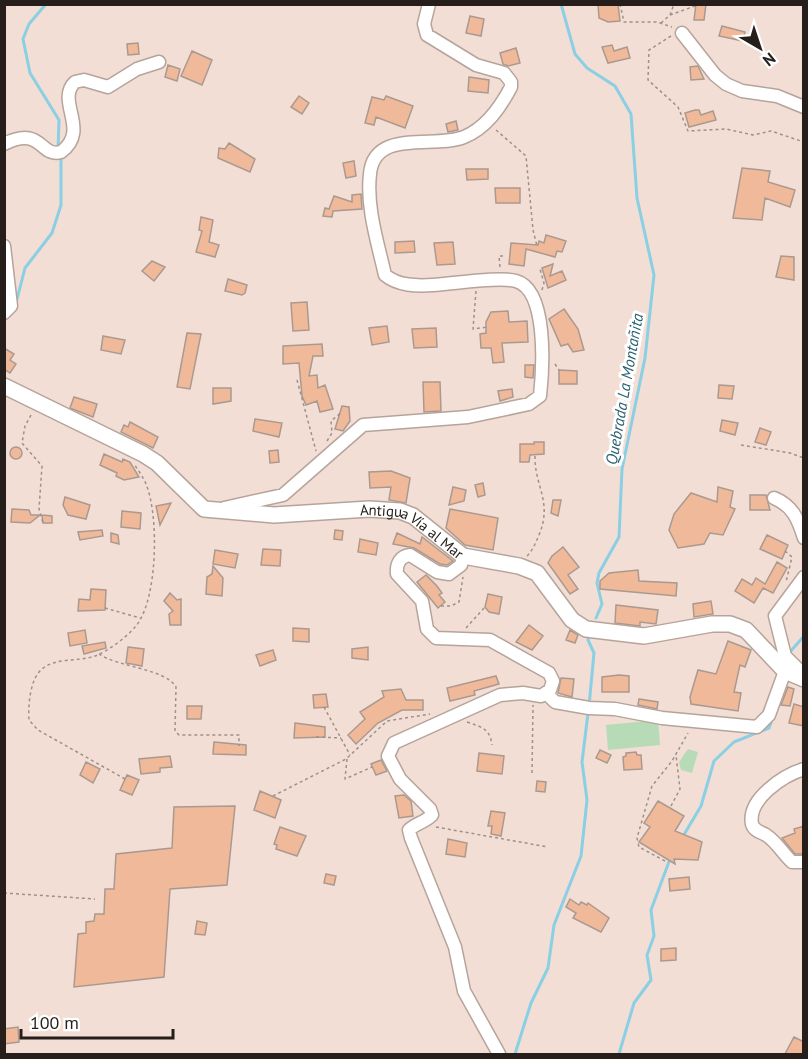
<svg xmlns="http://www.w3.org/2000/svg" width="808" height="1059" font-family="'PT Sans',sans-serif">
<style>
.green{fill:#b8dbb7}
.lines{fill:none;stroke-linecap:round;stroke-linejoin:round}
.stream{stroke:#8acfe4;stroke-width:3}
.building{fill:#f0ba9a;stroke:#ab998f;stroke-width:1.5}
.minor-casing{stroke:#b6a49a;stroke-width:15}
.major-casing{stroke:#b6a49a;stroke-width:18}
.path{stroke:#9f9089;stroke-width:1.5;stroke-dasharray:3 3;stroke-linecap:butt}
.minor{stroke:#fff;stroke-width:12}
.major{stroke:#fff;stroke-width:15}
.labels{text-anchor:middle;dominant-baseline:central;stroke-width:6;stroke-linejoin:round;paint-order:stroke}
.street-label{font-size:15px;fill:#251e1a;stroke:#fff}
.water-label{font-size:16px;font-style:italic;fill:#28606f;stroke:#fff}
</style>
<rect width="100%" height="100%" fill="#f2ded4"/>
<path class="green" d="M658,720L660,745L608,750L606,725Z
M688,749L698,752L692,773L681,770L679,762Z"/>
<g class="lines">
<path class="stream" d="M46,4L29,24L23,39L30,73L59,120L58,150
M561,4L575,54L587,68L615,86L631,114L637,198L654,275L645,358L622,469L619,537L599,573L597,583L602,604L596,618
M16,303L25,268L52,233L61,205V157
M790,652L804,636
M589,706L594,653L588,640L589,633
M682,838L701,806L714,761L734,742L769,728L772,720
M515,1054L531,1003L548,968L554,925L581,856L587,800L582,762L588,713
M619,1054L634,1003L651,980L647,955L654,936L651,910L670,859"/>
</g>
<path class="building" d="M598,4H618L620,21L608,22L599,18Z
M696,4H706L704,20H694Z
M470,16L484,19L481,36L466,33Z
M722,26L745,32L743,41L719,36Z
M138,43L139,54L128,55L127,44Z
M612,45L614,51L627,47L630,58L608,63L602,47Z
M516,48L520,63L508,66L503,64L500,53Z
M192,51L212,60L202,85L181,76Z
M168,65L180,69L177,81L165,77Z
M698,66L704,79L691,80L690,67Z
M469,77L489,80L488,93L468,91Z
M299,96L309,103L302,114L291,107Z
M386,96L413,106L405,128L376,117L374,125L365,123L372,97L384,100Z
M695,110H699L701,115L713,111L716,120L689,127L685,113Z
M456,121L458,130L448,132L446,124Z
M229,143L255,159L250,172L218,158L219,148L225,149Z
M354,161L356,176L346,178L343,163Z
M742,168L770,171L768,182L795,190L790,207L765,198L762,220L733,218Z
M466,169H488V179L467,180Z
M495,188H520V203H496Z
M361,194L362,209L333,211L332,217L323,216L325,208L329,209L334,196L352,202V195Z
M201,217L213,220L209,242L219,245L215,257L196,252L202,231L199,230Z
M546,235L566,241L562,252L557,251L555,257L526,249L524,266L509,264L511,243L538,245L539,241L544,243Z
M414,241L415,252L395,253V242Z
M453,242L455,264L437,265L434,243Z
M781,256L794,257V280L776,277Z
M152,261L165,267L154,281L142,271Z
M553,264L550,276L562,271L566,280L548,288L542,268Z
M228,279L247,285L245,293L242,295L225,291Z
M307,302L309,330L293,331L291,303Z
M564,309L578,329L584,350L573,352L568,344L561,346L549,319Z
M508,311L509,322L527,321L528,342L502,343L504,362L493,363L491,348H481L480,334L486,333V322L491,312Z
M387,326L389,342L372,345L369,328Z
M436,328L437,347L414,348L412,329Z
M187,333L201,334L190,389L177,387Z
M103,336L125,340L121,354L101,350Z
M322,344L323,356H313L309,376L317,375L318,388L325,385L333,409L320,412L317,401L306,405L302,396L299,363L283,364V346Z
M4,348L14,354L10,360L16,364L10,373L4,369Z
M525,365H534L533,378L525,377Z
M559,370L577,371V384H559Z
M423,382H440L441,411L424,412Z
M719,385L734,386L732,399L718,398Z
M213,388H231V401L213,404Z
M512,389L513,397L500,401L498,391Z
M74,397L97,404L93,417L70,408Z
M342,406L349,407L350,421L343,431L335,429Z
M255,419L282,423L279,437L253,431Z
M722,420L738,423L735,435L720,431Z
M130,422L158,437L153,448L121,432L124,425L128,427Z
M760,428L771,432L766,445L755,442Z
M534,442H544V454L530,455L529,462H520V444H534Z
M10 453a6 6 0 1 1 12 0a6 6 0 1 1-12 0Z
M278,450L279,462L270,463L269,451Z
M104,454L122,462L123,459L130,462L139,477L124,480L116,476L117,473L100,465Z
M391,471L410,478L406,503L389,500L391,487L370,488L369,472Z
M483,483L485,495L478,497L475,485Z
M453,487L466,490L464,501L449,505Z
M718,487L733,491L730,507L735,509L723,535L710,533L704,544L678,548L669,530L674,514L691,493L717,502Z
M750,495H766L770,510H750Z
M65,497L90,505L86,519L68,515L63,505Z
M553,500H561L558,516L551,513Z
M171,503L160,525L156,506Z
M12,509L29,510L31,515H40L30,523L11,522Z
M450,509L498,518L493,550L465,545L446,528Z
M122,511L141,513L140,529L121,527Z
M42,515L52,516V523H43Z
M102,530L103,536L80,540L78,532Z
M335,530L343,531L342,540L334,539Z
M111,533L118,535L119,544L111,542Z
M397,533L420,544L422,537L453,561L447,565L440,564L414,548L393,544Z
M767,535L788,545L782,559L760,549Z
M360,539L378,543L376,555L358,552Z
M563,547L579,567L568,575L578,589L570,594L548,563L552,556Z
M263,549L281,550L280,566L261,565Z
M215,550L238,554L235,568L213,564Z
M777,562L787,568L773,593L763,588L754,603L735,591L742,579L752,585L756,578L765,584Z
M213,566L223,578L222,596L206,594L207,577L212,574Z
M638,570L639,581L677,583L676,596L600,589V581L609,573Z
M426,575L437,586L442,593L439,595L445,602L438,608L417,582Z
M91,589L106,590L105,610L78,611L79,599L90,600Z
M170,593L177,600L181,599V625H170L169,614L173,611L164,601Z
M488,594L502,597L499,614L489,612L485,607Z
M711,601L713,614L694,617L693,604Z
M616,605L658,610L656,624L640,622V626L615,623Z
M529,625L543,636L532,650L516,642Z
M293,628L309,629V642L293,641Z
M85,630L87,643L70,646L68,633Z
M570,630L578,635L575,643L566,640Z
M728,641L751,650L745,667L740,665L734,692L741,693L738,711L691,704L690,697L698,670L716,674Z
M105,642L106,648L84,654L82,646Z
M128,647L144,649L142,666L126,663Z
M368,647V660L352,658V649Z
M273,650L276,660L260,666L256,655Z
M619,675L629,676V692H602V677Z
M496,676L499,684L474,691L475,695L450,701L447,688Z
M561,678L574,679L572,697L558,693Z
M788,687L794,689L790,706L781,705Z
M401,689L406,700H423V710H402L378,723L356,744L348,735L365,719L360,712L384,697L382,691Z
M326,694L328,707L314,708L313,695Z
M639,699L658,702L657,709L638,705Z
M794,704L804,707V726L789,723Z
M187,706H202L201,719H187Z
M295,723L325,727V737L294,738Z
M214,742L246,745V755L213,754Z
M600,750L611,755L607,763L596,758Z
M636,752L637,755H641L642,769L624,770L623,757L626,756V753Z
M479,753L504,756L502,774L477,771Z
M170,756L172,767L160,768V772L141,774L139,759Z
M381,760L387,771L376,775L371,764Z
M86,762L100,769L93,783L80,775Z
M127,775L139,780L132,795L120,790Z
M537,781L546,782L545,792L536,791Z
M260,791L281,800L275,818L254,810Z
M404,795L411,801L413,816L399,818L395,796Z
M658,801L684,816L675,831L702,842L698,860L674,859L675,864L639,842L650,827L644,823Z
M235,806L227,885L170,889L164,977L74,987L78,934L86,933V922L94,921L95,914H104L105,889H114L116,854L172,848L174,807Z
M491,811L505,813L501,836L491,834L492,826H488Z
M804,826V854H795L782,838L795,833L794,829Z
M280,827L306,836L297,856L276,849L277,845L274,844Z
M448,839L467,843L465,857L446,854Z
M326,874L336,876L334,885L324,883Z
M689,877L690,889L670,891L669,879Z
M570,899L579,905L581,902L587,905L588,903L609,918L601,932L573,918L576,913L566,907Z
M197,921L207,923L205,935L195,934Z
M676,948V960L661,961V949Z
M18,1027L19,1042L4,1044V1029Z
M794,1037L804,1042V1054H785Z"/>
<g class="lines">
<defs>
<path id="minor" d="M682,33L715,75L726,84L742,91L777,96L804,107
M4,144C42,125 40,158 61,152C91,130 55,101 75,82L84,80L108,87L137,69L159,62
M4,246L11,306L4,313
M774,498C793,506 798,519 804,538
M224,508L283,495L363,425L468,417L529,404L540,396C543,369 548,290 516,281C499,276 453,284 433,285C417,286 398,286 385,275C378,244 366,207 370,174C374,128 435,149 464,137C486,128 500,108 511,87V82L504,73L476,65L427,35L424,24L429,4
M463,556L461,565L449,574L437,572L410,555C400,556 396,564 397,574L422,601L427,629L436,638L490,640L549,673L553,681L550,690L541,696L523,693L500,695L394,743L388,756L400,779L430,809L432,815C424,823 416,823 409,830L411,838L455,947L464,991L499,1054
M804,577L775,616L785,656L804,675
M547,694L555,702L589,708L615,709L662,718L757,727L769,715L785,671
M804,769C784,775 747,799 752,824C754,831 761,832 766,835C777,842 783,854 792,862H804"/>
<g id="major">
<path id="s1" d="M4,386L143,454L157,463L204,509L274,515L369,509L400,511L413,516L463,556L519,566L537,573L572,620L586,629L644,636L712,624H730L746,630L785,671L804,679"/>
</g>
</defs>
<use href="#minor" class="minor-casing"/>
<use href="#major" class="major-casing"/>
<path class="path" d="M620,4L624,22H657L672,27
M670,15L695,6L696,9
M661,23L670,15L674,4
M671,36L649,50L648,80L678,107L688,131L726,129L753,135L771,131L804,142
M496,130L526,156L533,230L537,246
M500,267L499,256H503
M542,290L544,283L540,269L542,268
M476,291L473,329L488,327
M555,364L559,370
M297,380L316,451
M31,415L25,426L22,443L42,466L39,509L43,523
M327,441L332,433L331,421L342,412
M741,445L790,453L804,458
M785,551L792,557L786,582
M527,556C533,550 536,542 539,535C553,501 534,486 535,455
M441,606H451L459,602L463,577
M105,608L140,618
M466,628L485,607
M99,654C118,667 166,669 176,687L175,731L179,735H239V746
M324,707L350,755
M467,722C481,727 490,728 492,745
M316,737L341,738
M347,759L345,779L372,767
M532,773L533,705
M125,779L38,730L29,720C28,705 30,679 42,669C56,657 79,662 95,656C108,651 127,637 136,626C158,599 159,515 146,484C143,477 138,470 134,464
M273,796L346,759L387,721L430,714
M671,806L680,789L676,755
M436,827L548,847
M665,861L639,847L637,838L652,786L672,761L688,733
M4,893L95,899"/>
<use href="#minor" class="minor"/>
<use href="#major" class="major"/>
</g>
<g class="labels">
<g class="street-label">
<text stroke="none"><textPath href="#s1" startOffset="452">Antigua Vía al Mar</textPath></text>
</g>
<g class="water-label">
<text transform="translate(624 389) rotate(-80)">Quebrada La Montañita</text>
</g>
</g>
<rect width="808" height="1059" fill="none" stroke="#251e1a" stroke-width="12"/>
<g transform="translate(760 48) rotate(141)" stroke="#ffffff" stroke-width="4.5" paint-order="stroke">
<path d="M0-4.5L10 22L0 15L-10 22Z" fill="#251e1a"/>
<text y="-9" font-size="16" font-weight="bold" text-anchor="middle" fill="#251e1a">N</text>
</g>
<path d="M21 1029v9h152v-9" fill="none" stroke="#251e1a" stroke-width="3"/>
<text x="30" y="1029" font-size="18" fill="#251e1a" stroke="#ffffff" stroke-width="4.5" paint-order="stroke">100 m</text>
</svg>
